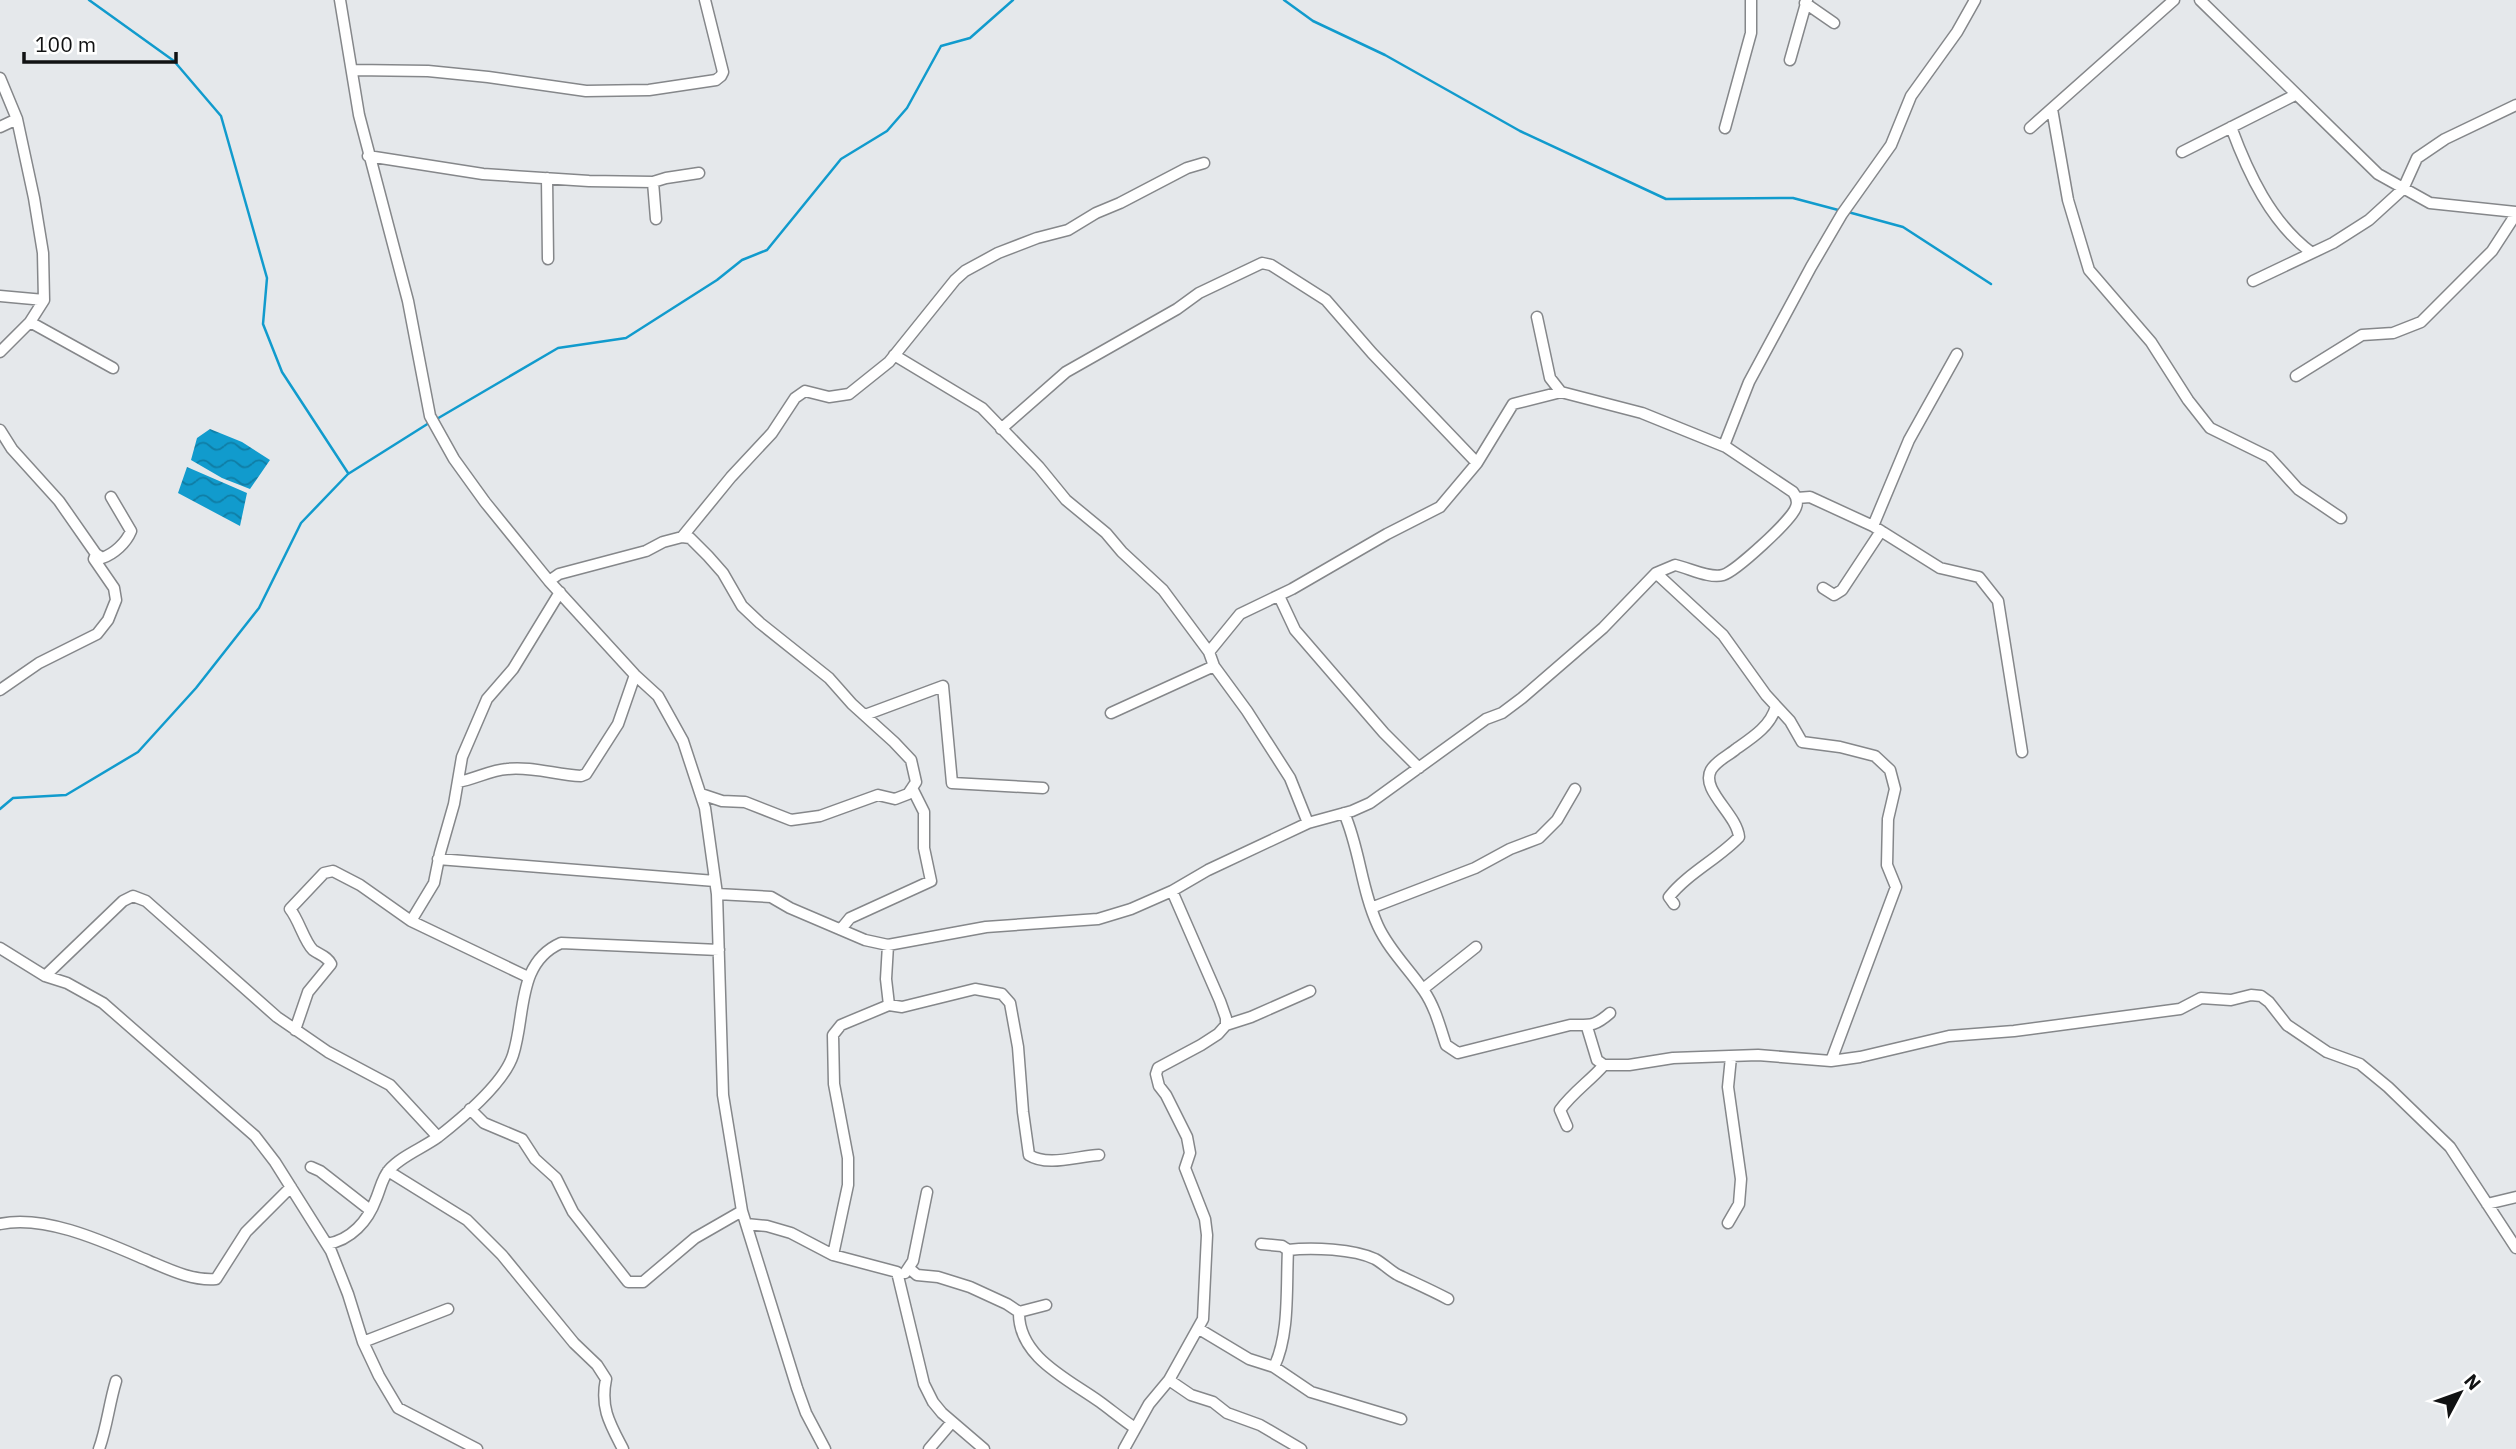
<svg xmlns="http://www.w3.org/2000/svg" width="2516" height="1449" font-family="'IBM Plex Sans',sans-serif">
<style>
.water{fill:url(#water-waves)}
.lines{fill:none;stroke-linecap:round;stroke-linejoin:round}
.stream{stroke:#119bcd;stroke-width:2.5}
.street-casing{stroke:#85878a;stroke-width:13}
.street{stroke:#fff;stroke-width:10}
</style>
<defs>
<pattern id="water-waves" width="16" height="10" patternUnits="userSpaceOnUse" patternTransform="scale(1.75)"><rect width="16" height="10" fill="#119bcd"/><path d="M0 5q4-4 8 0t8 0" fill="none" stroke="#0f7da5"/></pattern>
</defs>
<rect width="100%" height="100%" fill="#e5e8eb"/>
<path class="water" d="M210,429L242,442L270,460L250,489L222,478L191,460L197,438Z
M187,467L247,493L240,526L178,493Z"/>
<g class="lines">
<path class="stream" d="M89,0L174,61L221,116L267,278L263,324L282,372L348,473
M1284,0L1313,21L1385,55L1520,131L1666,199L1793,198L1842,211
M1848,212L1903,227L1991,284
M435,420L558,348L626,338L717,280L742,260L767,250L841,159L887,131L907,108L941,46L970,38L1013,0
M0,809L13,798L66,795L138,752L196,688L259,608L301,523L348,474L429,423"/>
<defs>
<path id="street" d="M340,0L359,115L408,301L430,416L454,459L485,502L549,581L635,675L658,696L683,741L705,808L717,894L723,1095L742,1211L797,1388L806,1413L825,1449
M2200,0L2378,174L2430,203L2516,212
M1805,3L1834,23
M1790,60L1807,0
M353,70L428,71L488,77L586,91L649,90L716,80L721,76L723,72L705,0
M0,78L17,119L34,198L43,253L44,300L30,322L0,352
M2052,109L2068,200L2089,270L2151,342L2188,400L2210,428L2269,457L2298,489L2341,518
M0,127L17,119
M2231,127C2248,173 2271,223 2312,253
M1725,128L1751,33V0
M2030,128L2174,0
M2182,152L2295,95
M368,156L483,174L589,181L653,182L666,178L699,173
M547,178L548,259
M653,182L656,219
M2253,281L2333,243L2369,220L2403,189L2417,158L2445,139L2516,105
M0,296L44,300
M30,322L113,368
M894,355L982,408L1039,467L1066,500L1106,533L1122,552L1163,590L1209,652L1214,666L1247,711L1290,778L1308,823
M2296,376L2362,335L2393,333L2421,322L2492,251L2516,214
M1001,429L1066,372L1177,309L1199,293L1262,263L1271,265L1326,300L1372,353L1477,463
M0,430L12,449L59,501L96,554L102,558C114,554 126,543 131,531L111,497
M1726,447L1725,443L1749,382L1811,267L1842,214L1891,145L1911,96L1957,32L1975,0
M1797,498L1810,497L1873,526L1940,568L1979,577L1998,601L2022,752
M1873,526L1909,440L1957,354
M682,537L690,538L708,556L723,573L742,606L760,623L829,678L852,704L894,742L911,760L916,782L908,794L895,799L878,795L820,816L791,820L745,802L722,801L701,794
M1656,573L1723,635L1766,695L1790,721L1802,742L1840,747L1875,756L1890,770L1895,789L1888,819L1887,865L1896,887L1831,1061
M549,581L559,574L646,551L663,542L682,537L731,477L772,433L795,398L805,391L829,397L849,394L889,362L955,280L965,271L998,253L1037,238L1068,230L1096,213L1120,203L1187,168L1204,163
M1823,588L1834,595L1842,590L1881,531
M1279,596L1295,630L1384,733L1419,768
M1209,652L1240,614L1292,589L1387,534L1440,507L1477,463L1513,404L1561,392
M0,690L39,663L97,634L108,620L116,600L114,588L94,559L96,554
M1111,713L1214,666
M865,715L943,686L952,783L1043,788
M458,782C475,779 491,770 507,769C531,766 557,775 581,776L586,774L618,724L635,675
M1344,813C1360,849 1361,889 1378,926C1389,950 1409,969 1424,991C1435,1007 1440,1027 1446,1045L1458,1053L1570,1025C1590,1025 1594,1027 1610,1013
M438,859L715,881
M1172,891L1220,1001L1226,1018V1025
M717,894L771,897L790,908L865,940L888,945L986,927L1098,919L1131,909L1172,891L1208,870L1308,823L1352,811L1370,803L1486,719L1502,713L1522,698L1603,628L1656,573L1675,565C1689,568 1710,579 1723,575C1736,571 1792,520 1796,507C1798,502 1796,496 1793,492L1726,447L1642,413L1561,392L1550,378L1537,317
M1674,904L1669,897C1688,873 1718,859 1739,837C1737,814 1700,790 1711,770C1717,760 1728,756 1736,749C1752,738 1771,726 1776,706
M1371,908L1475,868L1510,849L1539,838L1557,820L1575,789
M411,921L434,883L440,853L454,804L462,757L487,699L513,669L560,592
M841,929L850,918L931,881L924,848V812L912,788
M888,945L886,979L889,1005L902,1007L975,989L1002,994L1010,1003L1018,1047L1023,1112L1029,1155C1047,1167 1078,1156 1099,1155
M0,948L45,976L67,983L103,1003L255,1136L275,1162L331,1251L348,1294L363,1342L379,1376L398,1408L477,1449
M45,976L123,901L133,896L146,901L277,1017L328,1052L390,1085L438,1137
M1423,989L1476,947
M1587,1027L1597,1060L1604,1065H1629L1673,1058L1758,1055L1831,1061L1860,1057L1949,1036L2014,1031L2180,1009L2201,998L2231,1000L2251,995L2261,996L2269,1002L2287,1025L2327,1052L2360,1064L2388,1087L2450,1147L2516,1248
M295,1030L308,992L331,964C327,956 320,955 313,950C304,941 299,920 290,909L324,873L333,871L360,885L411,921L528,977
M470,1109L484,1123L522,1139L535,1159L556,1178L573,1212L628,1282H643L695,1238L742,1211
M1567,1126L1560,1110C1572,1093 1590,1081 1604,1065
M311,1167L320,1171L370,1210
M388,1171L467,1220L502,1255L574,1343L597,1365L606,1379C600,1408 610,1424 623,1449
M2487,1204L2516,1197
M1728,1223L1739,1204L1741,1179L1728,1087L1731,1057
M0,1224C46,1214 107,1243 149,1261C170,1270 193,1281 216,1279L246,1232L291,1187
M746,1224L767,1226L791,1233L833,1255L897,1272L924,1384L933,1402L942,1413L984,1449
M327,1244C351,1240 368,1221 376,1199C380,1190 382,1178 389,1170C401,1156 423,1148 438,1137C461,1119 504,1083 513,1055C526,1015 516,963 561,943L719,950
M1261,1244L1282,1246L1288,1250
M833,1255L848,1185V1158L834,1084L833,1035L841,1025L889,1005
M910,1269L917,1275L938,1277L970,1287L1007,1304L1019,1312L1046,1305
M905,1273L913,1261L927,1192
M1019,1312C1018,1357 1068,1379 1100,1402C1111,1410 1123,1420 1135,1428
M1199,1329L1249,1359L1274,1367C1290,1334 1286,1286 1288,1250C1312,1247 1354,1249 1375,1259C1384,1264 1390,1271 1398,1275C1415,1283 1431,1290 1448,1299
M363,1342L448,1309
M1274,1367L1311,1392L1401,1419
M1169,1380L1191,1395L1213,1402L1227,1413L1260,1425L1301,1449
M99,1449C107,1427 109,1404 116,1381
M929,1449L952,1422
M1124,1449L1149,1404L1169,1380L1203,1319L1207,1235L1205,1219L1185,1168L1190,1153L1187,1137L1166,1095L1159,1086L1156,1074L1158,1068L1201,1045L1218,1034L1226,1025L1251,1017L1310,991"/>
</defs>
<use href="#street" class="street-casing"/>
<use href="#street" class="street"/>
</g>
<g transform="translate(2460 1393) rotate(49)" stroke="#ffffff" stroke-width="5" paint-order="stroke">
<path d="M0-5L12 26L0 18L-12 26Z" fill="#111213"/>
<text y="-10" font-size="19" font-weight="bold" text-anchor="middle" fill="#111213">N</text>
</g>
<path d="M24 52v10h152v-10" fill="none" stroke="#111213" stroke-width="3.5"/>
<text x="35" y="52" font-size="21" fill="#111213" stroke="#ffffff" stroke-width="5" paint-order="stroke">100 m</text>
</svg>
